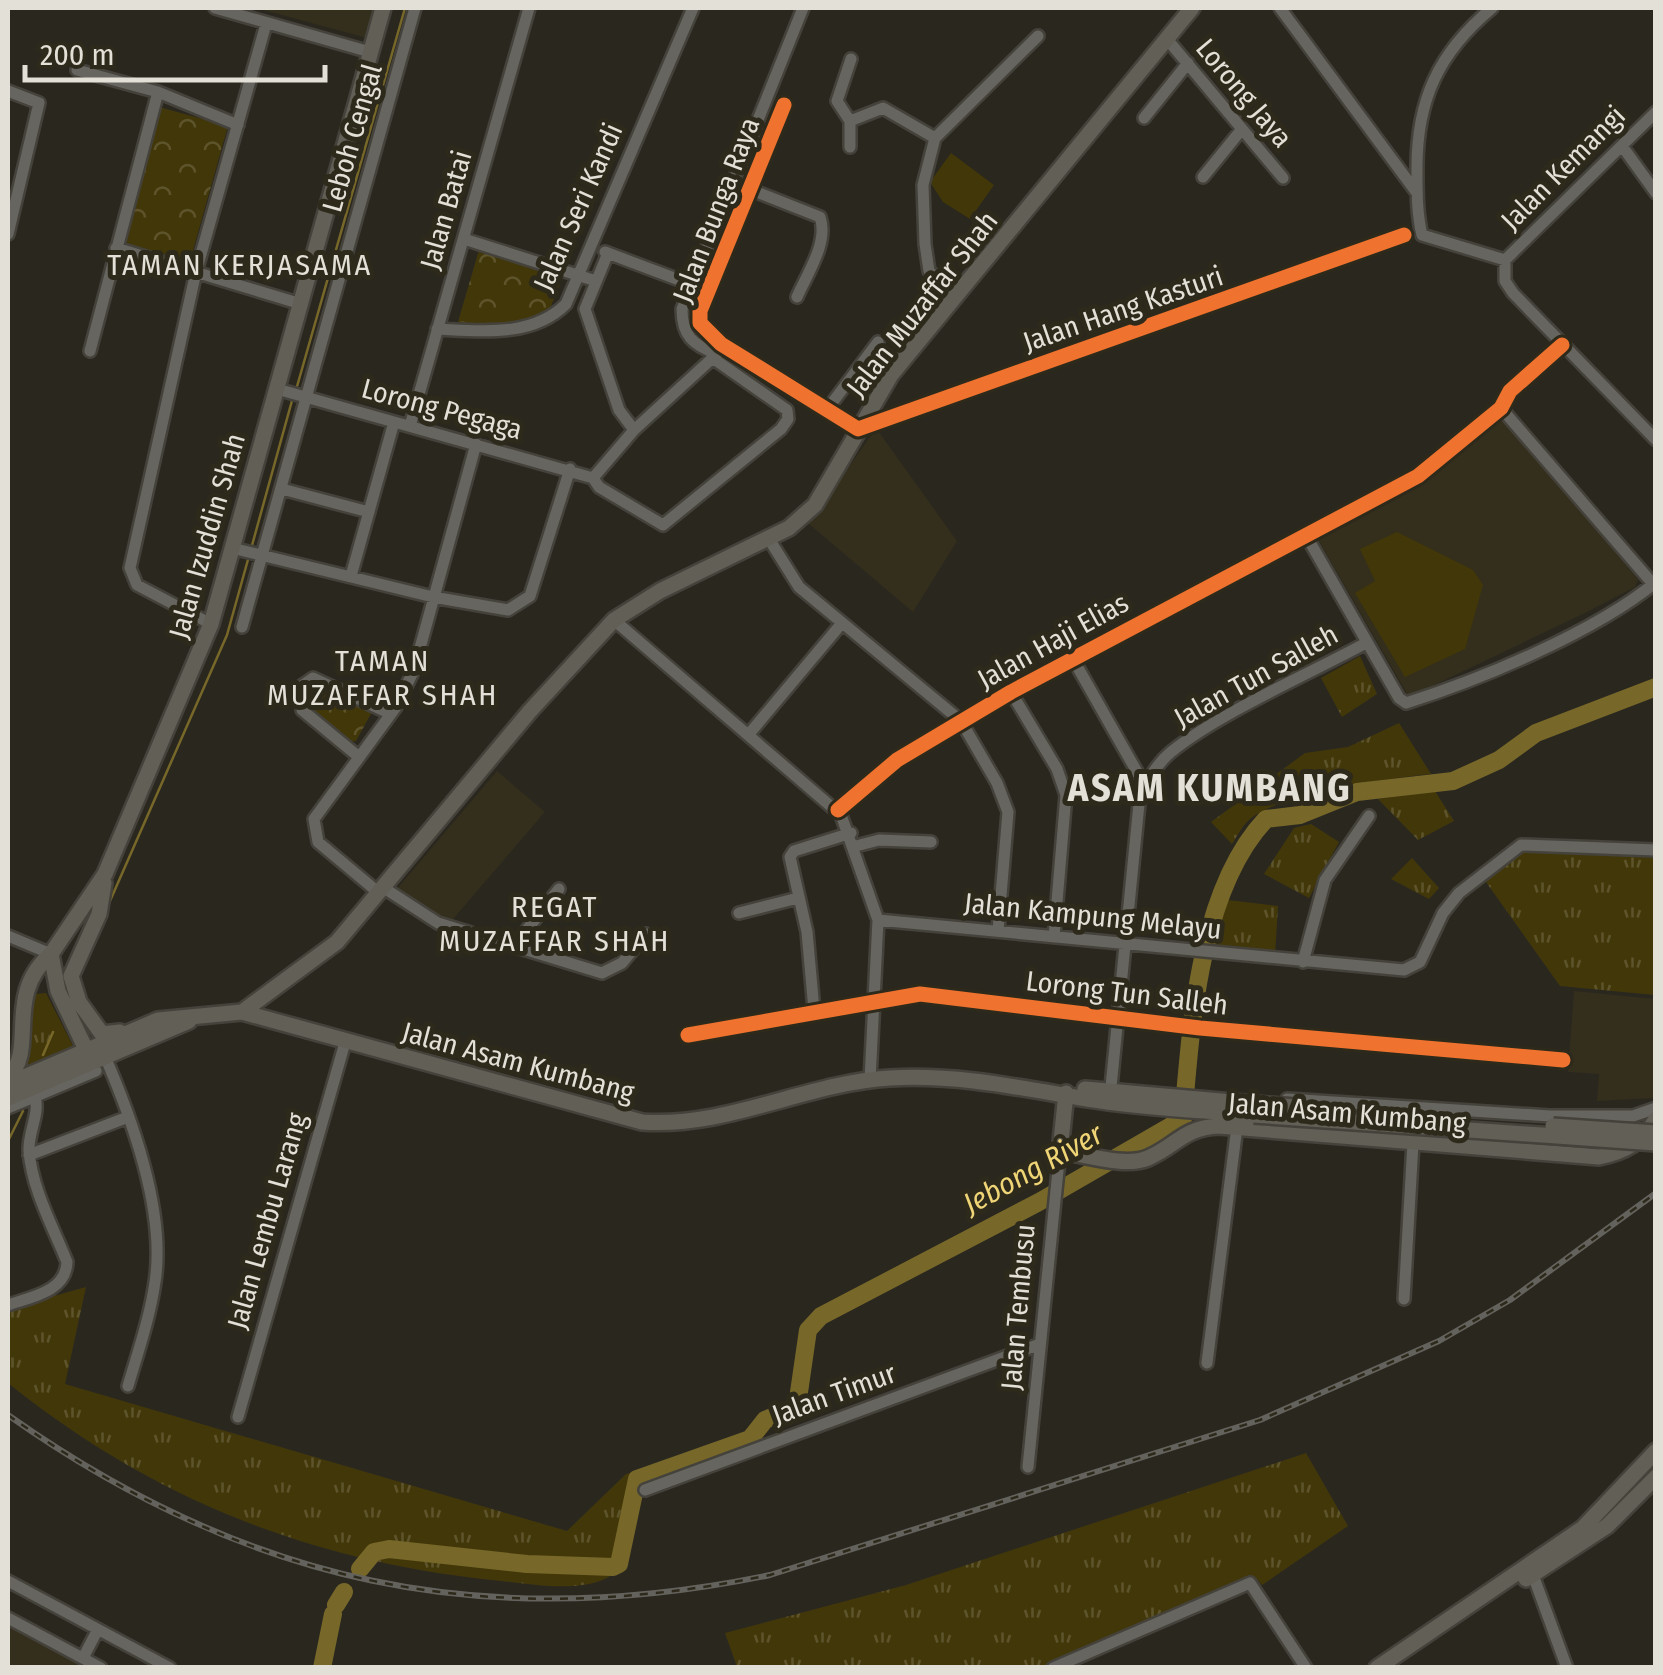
<svg xmlns="http://www.w3.org/2000/svg" width="1663" height="1675" font-family="'Fira Sans Condensed',sans-serif">
<style>
.built{fill:#342f1c}
.grass{fill:url(#grass-tufts)}
.forest{fill:url(#forest-crowns)}
.pitch{fill:#423709}
.lines{fill:none;stroke-linecap:round;stroke-linejoin:round}
.stream{stroke:#776829;stroke-width:2.5}
.river{stroke:#776829;stroke-width:18}
.street-casing{stroke:#44423b;stroke-width:16}
.secondary-casing{stroke:#44423b;stroke-width:20}
.street{stroke:#66655f;stroke-width:11}
.secondary{stroke:#625f56;stroke-width:15}
.rail-casing{stroke:#64625c;stroke-width:6}
.rail{stroke:#2e2a1b;stroke-width:2.5;stroke-dasharray:8;stroke-linecap:butt}
.secondary-bridge-casing{stroke:#44423b;stroke-width:20;stroke-linecap:butt}
.secondary-bridge{stroke:#625f56;stroke-width:15}
.cycleway-casing{stroke:#2e2a1b;stroke-width:21}
.cycleway{stroke:#ef722f;stroke-width:15}
.labels{text-anchor:middle;dominant-baseline:central;stroke-width:10;stroke-linejoin:round;paint-order:stroke}
.street-label{font-size:28px;fill:#e3e0d7;stroke:#2e2a1b}
.neighbourhood-label{font-size:30px;letter-spacing:2.5px;fill:#e3e0d7;stroke:#2e2a1b}
.water-label{font-size:30px;font-style:italic;fill:#efd576;stroke:#2e2a1b}
.district-label{font-size:38px;font-weight:bold;letter-spacing:2.5px;fill:#e3e0d7;stroke:#2e2a1b}
</style>
<defs>
<pattern id="grass-tufts" width="24" height="20" patternUnits="userSpaceOnUse" patternTransform="scale(2.5)"><rect width="24" height="20" fill="#423709"/><path d="M3 7l-1-3M5 7V3M7 7l1-3M15 17l-1-3M17 17v-4M19 17l1-3" fill="none" stroke="#5d542c"/></pattern>
<pattern id="forest-crowns" width="20" height="18" patternUnits="userSpaceOnUse" patternTransform="scale(2.5)"><rect width="20" height="18" fill="#423709"/><path d="M2 6a3 3 0 1 1 6 0M12 15a3 3 0 1 1 6 0" fill="none" stroke="#5d542c"/></pattern>
</defs>
<rect width="100%" height="100%" fill="#2a271f"/>
<path class="built" d="M256,8H380L371,39Z
M1501,413L1638,580L1635,587L1585,613L1409,697L1316,536L1417,484Z
M876,428L957,541L913,612L809,524Z
M497,771L545,812L442,932L395,891Z
M1574,991L1655,999V1098L1597,1101L1599,1074L1568,1072Z
M8,1624L90,1667H8Z"/>
<path class="grass" d="M1360,656L1377,694L1342,717L1321,678Z
M1399,723L1431,774C1385,779 1286,791 1250,819C1243,825 1237,836 1232,844L1211,822L1305,753L1348,747Z
M1435,791L1454,821L1418,840L1378,799Z
M1311,824L1339,842L1309,898L1264,874L1294,828Z
M1522,848L1655,858V995L1560,986L1486,882Z
M1412,858L1439,888L1429,899L1391,879Z
M1228,900L1278,906L1275,955L1211,950Z
M46,993L74,1048L22,1069L29,1004L36,994Z
M86,1287L65,1384L567,1531L626,1474L636,1471L612,1575C582,1594 535,1584 501,1581C313,1562 155,1501 8,1383V1309Z
M1306,1453L1348,1526L1262,1585L1257,1579H1244L1049,1667H737L725,1633L906,1585Z"/>
<path class="forest" d="M159,107L228,126L190,261L128,244L123,234Z
M479,250L556,277L560,284L549,311L507,326L458,322Z
M309,682L373,710L356,741L348,742L308,712L301,691Z"/>
<path class="pitch" d="M951,153L994,185L970,219L943,202L930,182Z
M1397,532L1473,570L1483,585L1465,649L1405,677L1355,593L1375,581L1360,549Z"/>
<g class="lines">
<path class="stream" d="M296,390L405,8
M251,549L293,397
M106,910L227,635L249,556
M43,1055L53,1032
M8,1141L23,1111"/>
<path class="river" d="M360,1569L374,1552L389,1549L527,1564L613,1567L619,1564L637,1479L750,1439L765,1420L797,1406L808,1330L821,1316L1039,1202L1183,1119C1191,1026 1199,890 1266,819L1300,815L1357,792L1453,781L1499,760L1536,733L1656,687
M336,1605L344,1592
M322,1668L333,1614"/>
<defs>
<path id="street" d="M215,8L370,52
M1280,8L1417,193
M1492,8C1438,53 1416,101 1417,172C1417,193 1417,215 1422,235L1505,260V281L1513,293L1656,440
M1167,39L1283,178
M77,70L158,92L238,125
M8,91L39,103L8,234
M784,105L700,311V323L721,344L858,429L1404,235
M1144,118L1188,63
M850,121L837,101L851,59
M1622,146L1656,193
M850,147V121L883,108L935,138
M1203,177L1242,129
M749,189L820,217C829,242 807,274 797,297
M464,239L596,281
M116,248L301,304
M605,252L690,284
M608,253L585,309L619,410L634,430
M1505,260L1656,112
M957,296L929,271L925,244L923,185L935,138L1038,36
M437,329C480,331 532,338 566,304L693,8
M721,344L717,354C693,345 682,336 682,309L803,8
M90,351L158,92
M277,389L593,478
M1501,408L1653,584
M826,411L878,342
M410,426L529,8
M593,478L599,487L663,525L781,429L788,419L787,410L714,359
M593,478L634,430L717,354
M282,489L369,512
M1307,537L1399,698L1406,703C1482,679 1595,632 1656,582
M769,539L799,587L961,721L997,783L1008,812L998,931
M232,548L433,597L508,610L530,596L570,469
M351,576L394,422
M614,620L841,815L878,920L870,1080
M211,624L137,585L130,568L196,272L266,24
M242,627L415,8
M1073,659L1145,786
M1011,692L1057,769L1066,795L1054,937
M749,734L842,623
M359,757L302,710L300,687L313,678L391,714
M838,810L897,760L1011,692L1418,476L1501,408L1510,391L1562,345
M856,846L879,840L931,842
M384,888L438,923L602,973L622,963L646,934
M379,893L318,842L314,819L396,707L414,670L476,444
M739,913L798,898
M878,920L1404,970L1420,962L1443,913L1459,893L1521,845L1656,850
M8,936L51,954
M514,946L559,889
M1303,962L1325,880L1369,816
M814,1010L807,932L790,857L794,851L851,833
M688,1035L920,994L1200,1028L1563,1060
M103,1052C131,1116 166,1212 155,1282C150,1317 138,1352 128,1386
M1110,1097L1139,804C1145,784 1154,766 1171,752C1219,713 1309,674 1366,643
M1287,1099L1550,1116H1633L1656,1108
M8,1108L96,1071
M29,1155L128,1117
M1404,1299L1413,1143
M8,1305C31,1297 66,1292 67,1262C53,1227 32,1189 29,1151C28,1132 40,1114 35,1097
M1207,1363L1237,1127
M238,1417L346,1039
M1028,1467L1060,1151
M645,1490L1040,1344
M1533,1575L1567,1668
M8,1581L170,1668
M8,1618L101,1668
M83,1658L97,1631
M1053,1668L1250,1583L1306,1668"/>
<path id="secondary" d="M104,883L99,914L71,976L79,1002L102,1034L120,1032
M242,1012L337,942L530,711L614,620L660,591L789,528L815,505L891,375L1192,8
M92,1062L58,991L51,954L105,874L211,624L383,8
M8,1077C38,1050 3,995 51,954
M8,1084L158,1020L242,1012L642,1122C728,1128 805,1083 890,1078C957,1074 1021,1088 1087,1099C1142,1108 1198,1110 1254,1115
M1085,1089L1255,1104
M1066,1093L1060,1151C1084,1154 1125,1168 1148,1158C1178,1145 1182,1128 1219,1126L1599,1157C1624,1152 1643,1142 1656,1119
M8,1098L189,1021
M1526,1579L1607,1526L1656,1477
M1377,1668L1583,1528L1656,1451"/>
</defs>
<use href="#street" class="street-casing"/>
<use href="#secondary" class="secondary-casing"/>
<use href="#street" class="street"/>
<use href="#secondary" class="secondary"/>
<defs>
<path id="rail" d="M8,1415C247,1584 484,1634 770,1575L1260,1420L1439,1341L1510,1300L1656,1193"/>
</defs>
<use href="#rail" class="rail-casing"/>
<use href="#rail" class="rail"/>
<defs>
<path id="secondary-bridge" d="M1255,1104L1296,1107
M1254,1115L1656,1143
M1553,1126L1656,1133"/>
</defs>
<use href="#secondary-bridge" class="secondary-bridge-casing"/>
<use href="#secondary-bridge" class="secondary-bridge"/>
<defs>
<path id="cycleway" d="M784,105L700,311V323L721,344L858,429L1404,235
M838,810L897,760L1011,692L1418,476L1501,408L1510,391L1562,345
M688,1035L920,994L1200,1028L1563,1060"/>
</defs>
<use href="#cycleway" class="cycleway-casing"/>
<use href="#cycleway" class="cycleway"/>
</g>
<g class="labels">
<g class="street-label">
<text transform="translate(1244 93) rotate(50)">Lorong Jaya</text>
<text transform="translate(352 138) rotate(-74)">Leboh Cengal</text>
<text transform="translate(1563 168) rotate(-45)">Jalan Kemangi</text>
<text transform="translate(578 207) rotate(-66)">Jalan Seri Kandi</text>
<text transform="translate(446 210) rotate(-74)">Jalan Batai</text>
<text transform="translate(716 210) rotate(-69)">Jalan Bunga Raya</text>
<text transform="translate(922 304) rotate(-52)">Jalan Muzaffar Shah</text>
<text transform="translate(1123 309) rotate(-19)">Jalan Hang Kasturi</text>
<text transform="translate(442 409) rotate(15)">Lorong Pegaga</text>
<text transform="translate(207 536) rotate(-74)">Jalan Izuddin Shah</text>
<text transform="translate(1053 641) rotate(-29)">Jalan Haji Elias</text>
<text transform="translate(1256 676) rotate(-29)">Jalan Tun Salleh</text>
<text transform="translate(1093 916) rotate(6)">Jalan Kampung Melayu</text>
<text transform="translate(1127 993) rotate(7)">Lorong Tun Salleh</text>
<text transform="translate(518 1062) rotate(15)">Jalan Asam Kumbang</text>
<text transform="translate(1347 1113) rotate(5)">Jalan Asam Kumbang</text>
<text transform="translate(267 1221) rotate(-74)">Jalan Lembu Larang</text>
<text transform="translate(1018 1307) rotate(-85)">Jalan Tembusu</text>
<text transform="translate(834 1394) rotate(-20)">Jalan Timur</text>
</g>
<g class="neighbourhood-label">
<text x="240" y="265">TAMAN KERJASAMA</text>
<text x="383" y="661">TAMAN<tspan x="383" dy="34">MUZAFFAR SHAH</tspan></text>
<text x="555" y="907">REGAT<tspan x="555" dy="34">MUZAFFAR SHAH</tspan></text>
</g>
<g class="water-label">
<text transform="translate(1033 1169) rotate(-29)">Jebong River</text>
</g>
<g class="district-label">
<text x="1210" y="788">ASAM KUMBANG</text>
</g>
</g>
<rect width="1663" height="1675" fill="none" stroke="#e3e0d7" stroke-width="20"/>
<path d="M25 65v15h300v-15" fill="none" stroke="#e3e0d7" stroke-width="5"/>
<text x="40" y="65" font-size="30" fill="#e3e0d7" stroke="#2e2a1b" stroke-width="8" paint-order="stroke">200 m</text>
</svg>
